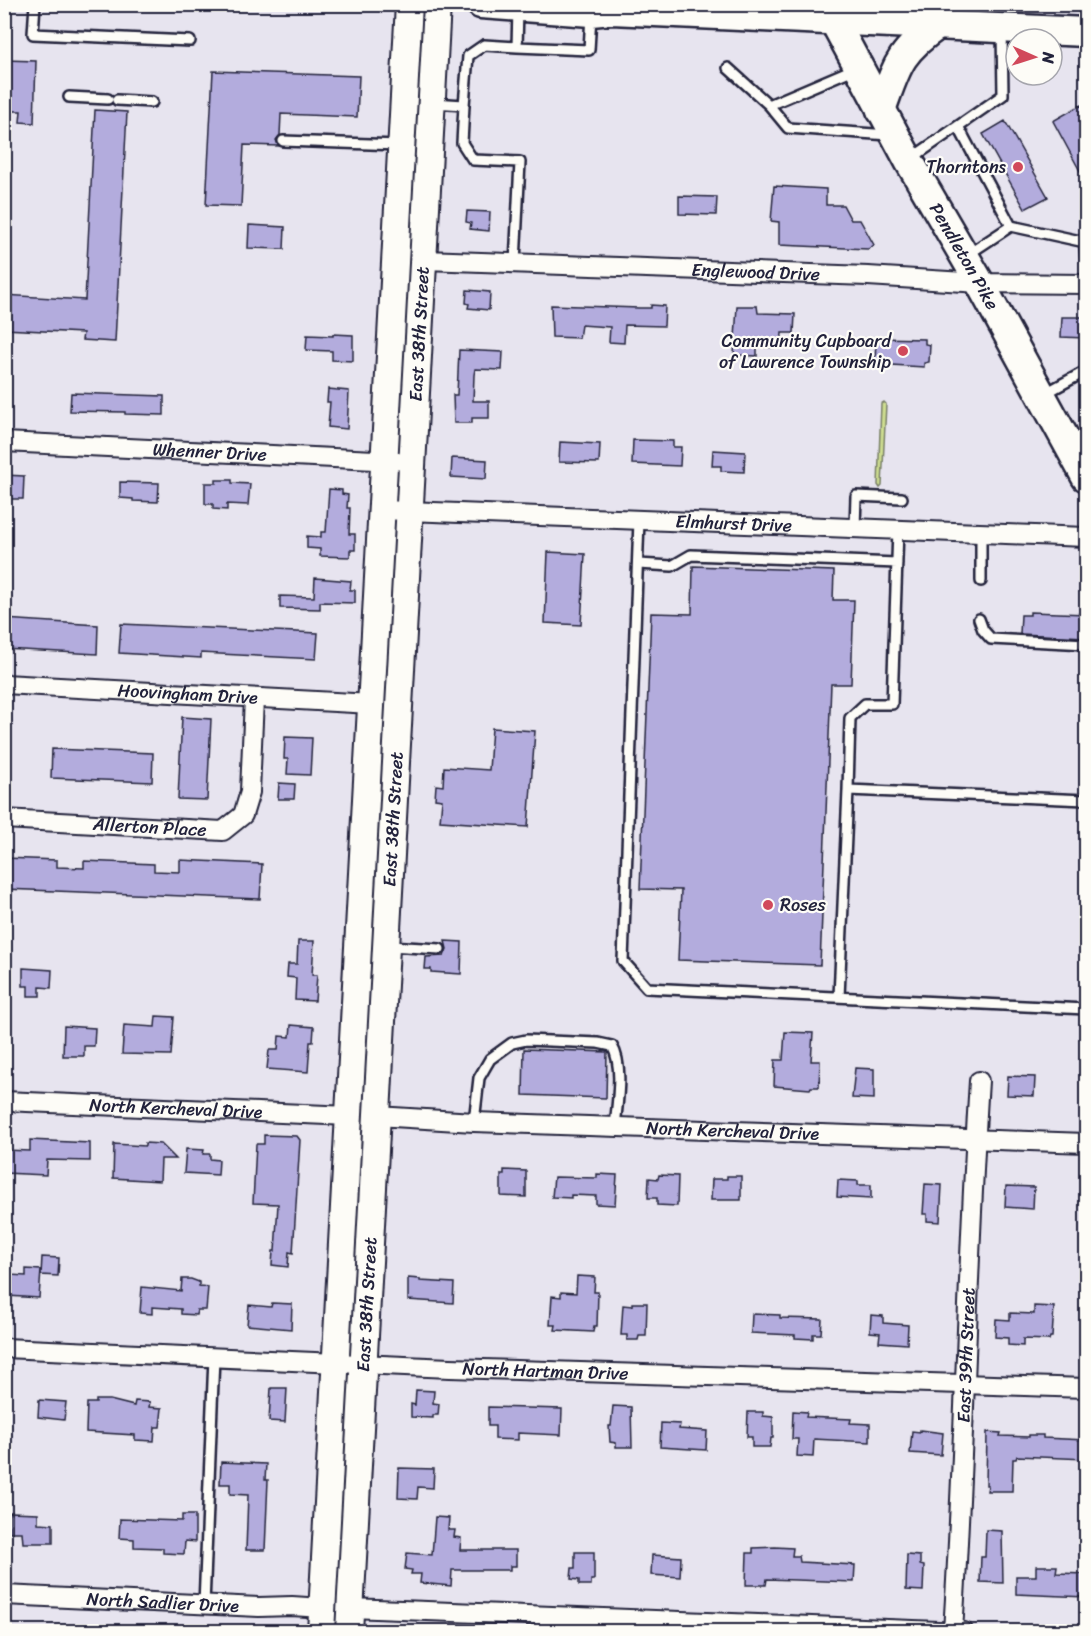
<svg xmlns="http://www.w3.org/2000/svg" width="1091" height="1636" font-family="Sriracha,sans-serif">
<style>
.green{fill:#cddc90;stroke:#787f66;stroke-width:1.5}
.building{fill:#b3acdd;stroke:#22223b;stroke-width:1.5}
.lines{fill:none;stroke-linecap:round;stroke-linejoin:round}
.service-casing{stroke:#22223b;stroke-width:14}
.minor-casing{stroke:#22223b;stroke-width:22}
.secondary-casing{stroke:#22223b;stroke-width:30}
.primary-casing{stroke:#22223b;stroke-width:33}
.service{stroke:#fdfcf7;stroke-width:9}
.minor{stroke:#fdfcf7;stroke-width:18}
.secondary{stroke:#fdfcf7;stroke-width:26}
.primary{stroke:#fdfcf7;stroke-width:28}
.poi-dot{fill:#d1495b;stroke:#fdfcf7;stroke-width:2}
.labels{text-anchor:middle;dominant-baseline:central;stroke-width:4.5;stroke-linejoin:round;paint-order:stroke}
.poi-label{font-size:18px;fill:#22223b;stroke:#fdfcf7;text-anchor:end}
.street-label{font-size:18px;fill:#22223b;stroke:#fdfcf7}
</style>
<rect width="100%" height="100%" fill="#e7e4ef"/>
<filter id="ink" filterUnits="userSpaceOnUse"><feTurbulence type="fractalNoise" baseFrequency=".0167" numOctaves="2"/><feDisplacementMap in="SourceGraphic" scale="12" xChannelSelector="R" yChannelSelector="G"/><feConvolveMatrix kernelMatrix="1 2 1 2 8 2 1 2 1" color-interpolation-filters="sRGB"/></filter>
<g filter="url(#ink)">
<path class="green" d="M884,402L886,404L882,486L880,488L878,485L881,404Z"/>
<path class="building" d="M4,60L36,61L34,123L20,122L21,111H4Z
M213,71L359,76L357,117L281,114L280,135L276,140L279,146L244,145L241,206L206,205Z
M1081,105L1086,114V182L1053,121Z
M95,110L127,112L115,342L82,340L83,333L4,329V295L85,300Z
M1005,121L1048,197L1025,209L983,134Z
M774,186L826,189V205H843L851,220H860L874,245L868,249L779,245V222L771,221Z
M679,196L717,197L716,215L679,214Z
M467,211L490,212L489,231L470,229L471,223L466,222Z
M249,225L285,227L284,249L248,248Z
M467,290L490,292L489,310L468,308L469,304L466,303Z
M551,305L639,308H651V305L665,306L664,326L625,325L624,343L609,342L610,327L581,325L579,338L552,337Z
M737,306H757L758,313L795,314L794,333H782L781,348L757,347V356L734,355Z
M1062,317H1086V338L1061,337Z
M333,334L353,335V361L332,360V351L306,350L307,335L333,336Z
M876,338L925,339V344L930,345L929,362L924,363V367L875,364Z
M459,350L503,352L502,370L475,369L474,375L473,401H489V418H472V423H454L453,395H457Z
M328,389L349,391L347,429L328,427L330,402H327Z
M71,393L164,396V415L125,414V412L70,411Z
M633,440L673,441V447H681L680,466L632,464Z
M560,442L600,444L599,463L559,462Z
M713,450L745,452L744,472L721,471V466H712Z
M452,458L487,460L486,479L451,477Z
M4,475L24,476L23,499H4Z
M216,480H232V483L250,484L248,505L227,504V510L213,509V504H205V483H216Z
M120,482L159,483L158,502L133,501V499L120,498Z
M329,489L342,490V494L348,495L347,508H350L349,534H355V550H350V557L320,556V549L307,548V536L321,537V532H326Z
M548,552L585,554L581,625L545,623Z
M693,566L834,571L833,600H854L851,684H831L820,965L678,960L681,890L640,889L651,613L692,614Z
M315,578L351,581L350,590H355V603L320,602V609L280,608V596L314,597Z
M1030,612L1086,614V637L1020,634L1021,615H1030Z
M4,619L98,625L97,654L4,649Z
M121,624L318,633L316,659L201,653V658L119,653Z
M182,717L211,719L207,800L178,799Z
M492,728L535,731L528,827L440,821L442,800L435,799L436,785L443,786L444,767L489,770Z
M285,737L312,738L310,775L287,774L288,759H284Z
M52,749L153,753L152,782L51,778Z
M279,783L295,784L294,799H278Z
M4,858L57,860V867L84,868V861L154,864V871L180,872V860L262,864L260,899L4,889Z
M298,941H314L312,975H317L315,1001L295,1000L296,978L287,977L288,964H297Z
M445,941L462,942L461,974L431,972V969H425L426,957L444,956L447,949Z
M23,968L52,970L51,988L40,987V996H28V986H23Z
M156,1016L174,1017L171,1055L122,1054L124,1025L155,1027Z
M291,1025L314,1027L313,1042H310L308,1072L267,1069L269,1050H278L279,1036L290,1037Z
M64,1026L95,1028L94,1046H84V1056H63Z
M785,1032L813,1033L811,1061H820L819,1087H811L810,1089L774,1086L775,1060H783Z
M524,1049L607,1052L606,1098L523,1095Z
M855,1068L874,1069V1099L852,1098Z
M1008,1076L1035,1077L1034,1096L1007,1095Z
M264,1135L297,1136L300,1140L293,1253L289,1252L288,1267L272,1265L273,1251H275L278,1204L253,1203L256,1144H264Z
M30,1140L90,1143V1161L47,1160L46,1175L4,1173V1150L30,1151Z
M145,1143L161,1144L176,1159H161L160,1181L113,1178L114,1144L145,1146Z
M186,1149L204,1150L203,1154H210V1159L219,1160L218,1175L184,1173Z
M504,1170L526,1171V1197L501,1196V1174H504Z
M597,1174L617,1175L615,1205L596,1204V1196L571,1195V1198L552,1197L554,1177L597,1178Z
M659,1175L678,1176L677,1206L657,1205V1198H648L649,1178L658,1179Z
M727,1176H741V1200H711L712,1179H727Z
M838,1180L858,1181V1185H871V1199L837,1197Z
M925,1184L942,1185L940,1222L927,1221V1214H923Z
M1006,1186L1034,1187L1033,1209L1005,1207Z
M42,1257L59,1258L58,1276L41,1275Z
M26,1269L41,1270L39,1298L8,1296L10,1275L26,1276Z
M577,1276L595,1277L594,1292H598L597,1326H594L593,1332L555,1330L556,1325H550L552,1296L561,1297V1292L576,1293Z
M408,1278L420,1279V1281L454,1283L453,1303L408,1300Z
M182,1279H191L199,1282V1286L208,1287L206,1310H197L196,1315L181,1314V1309L152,1307V1314L140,1313L142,1287L181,1291Z
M272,1303L292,1304L291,1329L247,1325L249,1305L271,1307Z
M632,1303H647L646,1336H639L638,1340H627V1335H621L623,1305L632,1306Z
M1034,1306L1054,1307L1052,1337H1050L1049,1340L1023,1339V1346L1008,1345V1338L995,1337L996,1319L1010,1320V1313L1034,1314Z
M752,1314L780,1315V1318L822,1319L821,1334H813V1339L795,1338V1335L751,1333Z
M871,1315L883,1316V1323L908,1325L907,1344L879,1342L880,1333L870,1332Z
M271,1388H287L285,1422L269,1421Z
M416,1390L434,1391L433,1403L439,1404L438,1415H433V1418L411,1417V1404L415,1405Z
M39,1400L66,1402L64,1420L38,1417Z
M96,1400H110L134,1406L135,1401L150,1402L149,1407L162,1408L160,1427H155L154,1441L135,1440V1435L86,1432L87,1403H96Z
M613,1406L631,1407L632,1447H616V1443L610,1442L609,1426H611Z
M488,1407L562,1409L561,1435L518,1433V1440L495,1439V1426H488Z
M793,1411L807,1412L806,1417L851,1419L850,1423L870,1424V1442L814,1439L813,1457L797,1456L798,1439H792Z
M748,1412H763V1416L773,1417V1438H771L770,1447H752V1437H747Z
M661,1423L680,1424L679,1429L707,1431L706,1450L660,1447Z
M920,1430L943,1433L941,1455L910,1453L912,1431L920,1432Z
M987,1432L1001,1433L1000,1436L1029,1437V1435H1043V1438L1086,1440V1459L1017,1456L1016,1459H1013L1012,1491H987L988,1485H986Z
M221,1462L266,1464L265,1480H268L265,1550H246L248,1495L230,1494V1484H220Z
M399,1468L434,1469L433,1488L418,1487L417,1499L398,1498Z
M10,1512L38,1513V1523L53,1524V1543H23L22,1532H10Z
M182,1515H195V1542L185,1541L184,1554L163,1553V1548L134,1547V1539L119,1538L120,1519L182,1521Z
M435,1517L449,1518L448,1530H455L454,1537L461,1538L460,1550H516V1566H510V1570H452L451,1586L420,1583L421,1574H411L412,1570L405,1569L407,1553L432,1555Z
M986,1530L1002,1531L1003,1583L980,1582L981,1557H985Z
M775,1547L793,1548L792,1556H799L800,1562L855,1565L854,1582L767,1579L766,1585H746L747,1553H753V1548Z
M575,1552H594V1580H591V1585H579V1580L571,1579L572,1568H575Z
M652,1555L681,1557L680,1577L651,1575Z
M907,1555L920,1556V1565L924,1566L923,1591L906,1590Z
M1036,1566H1057L1056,1573L1086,1574V1597L1016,1594V1576H1036Z"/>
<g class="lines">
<defs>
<path id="service" d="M35,4L33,34L190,41
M518,9L517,47L589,50L591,15
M728,68L769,105
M856,68L769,105L788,128L889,135
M69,97L108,99
M117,100L152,102
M433,103L464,105L468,56L484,45L517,47
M464,105L462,143L473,160L520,162L515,263
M958,126L1011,226L967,255
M283,141L399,145
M912,158L1003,95L1002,31
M1011,226L1085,242L1086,258
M1044,394L1086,371
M639,520L623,961L647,988L1086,1009
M855,528L856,496L902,498
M898,530L892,704H865L850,718L848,790L1086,800
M638,564L672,566L691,555L897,563
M981,581V533
M979,619L983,630L991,639L1086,644
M389,946L440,949
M839,997L848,790
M474,1122L479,1078L490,1059L512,1043L526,1040L598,1043L612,1046C624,1065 617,1104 615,1127
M204,1605L214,1357"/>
<g id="minor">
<path id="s1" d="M424,260L868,276L980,283L1086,284"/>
<path id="s2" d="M4,442L395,461"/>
<path id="s3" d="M382,510L1086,537"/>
<path id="s4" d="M4,684L372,704"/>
<path id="s5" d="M4,819L223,831L243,815L250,792L254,698"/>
<path id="s6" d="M4,1101L349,1116"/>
<path id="s7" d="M377,1116L474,1122L1086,1143"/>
<path id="s8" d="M4,1348L450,1368L1086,1388"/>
<path id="s9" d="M4,1595L259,1607L292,1606L322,1608"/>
<path d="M350,1608L964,1632"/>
<path id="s10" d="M953,1631C965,1448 967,1264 979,1081"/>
</g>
<g id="secondary">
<path d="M321,1632L409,4"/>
<path id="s11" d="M349,1632L437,4"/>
</g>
<g id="primary">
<path d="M481,4L591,12L612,10L1086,32"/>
<path id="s12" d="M826,6L909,161L980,283L1086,477"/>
<path d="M881,110C897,66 898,53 938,25"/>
</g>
</defs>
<use href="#service" class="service-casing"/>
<use href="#minor" class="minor-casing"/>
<use href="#secondary" class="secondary-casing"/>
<use href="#primary" class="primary-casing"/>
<use href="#service" class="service"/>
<use href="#minor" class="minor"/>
<use href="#secondary" class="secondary"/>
<use href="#primary" class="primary"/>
</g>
</g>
<g class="poi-dot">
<circle cx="1018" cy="167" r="6"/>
<circle cx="903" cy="351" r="6"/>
<circle cx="768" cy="905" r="6"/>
</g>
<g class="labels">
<g class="poi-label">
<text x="1006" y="167">Thorntons</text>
<text x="891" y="341">Community Cupboard<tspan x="891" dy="21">of Lawrence Township</tspan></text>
<text x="780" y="905" text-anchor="start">Roses</text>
</g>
<g class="street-label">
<text stroke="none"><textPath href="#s12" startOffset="286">Pendleton Pike</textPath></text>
<text stroke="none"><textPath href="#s1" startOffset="332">Englewood Drive</textPath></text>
<text stroke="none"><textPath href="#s11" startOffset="1300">East 38th Street</textPath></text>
<text stroke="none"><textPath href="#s2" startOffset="206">Whenner Drive</textPath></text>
<text stroke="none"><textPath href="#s3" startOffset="352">Elmhurst Drive</textPath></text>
<text stroke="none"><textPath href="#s4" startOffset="184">Hoovingham Drive</textPath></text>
<text stroke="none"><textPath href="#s11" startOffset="814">East 38th Street</textPath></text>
<text stroke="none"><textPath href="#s5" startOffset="146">Allerton Place</textPath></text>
<text stroke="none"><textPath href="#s6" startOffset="172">North Kercheval Drive</textPath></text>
<text stroke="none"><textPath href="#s7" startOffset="356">North Kercheval Drive</textPath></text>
<text stroke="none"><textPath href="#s11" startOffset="328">East 38th Street</textPath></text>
<text stroke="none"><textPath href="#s10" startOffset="276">East 39th Street</textPath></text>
<text stroke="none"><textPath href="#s8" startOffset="542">North Hartman Drive</textPath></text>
<text stroke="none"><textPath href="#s9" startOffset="159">North Sadlier Drive</textPath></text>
</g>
</g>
<rect width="1091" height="1636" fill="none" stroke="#fdfcf7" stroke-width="24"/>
<rect x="12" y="12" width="1067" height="1612" fill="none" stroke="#22223b" stroke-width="2" filter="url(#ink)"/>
<g transform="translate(1034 57) rotate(93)"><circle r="28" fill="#fdfcf7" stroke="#a5a5ac" stroke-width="1.5"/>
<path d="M0-4.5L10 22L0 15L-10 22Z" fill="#d1495b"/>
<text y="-9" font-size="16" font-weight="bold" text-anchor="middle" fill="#22223b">N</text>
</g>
</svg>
